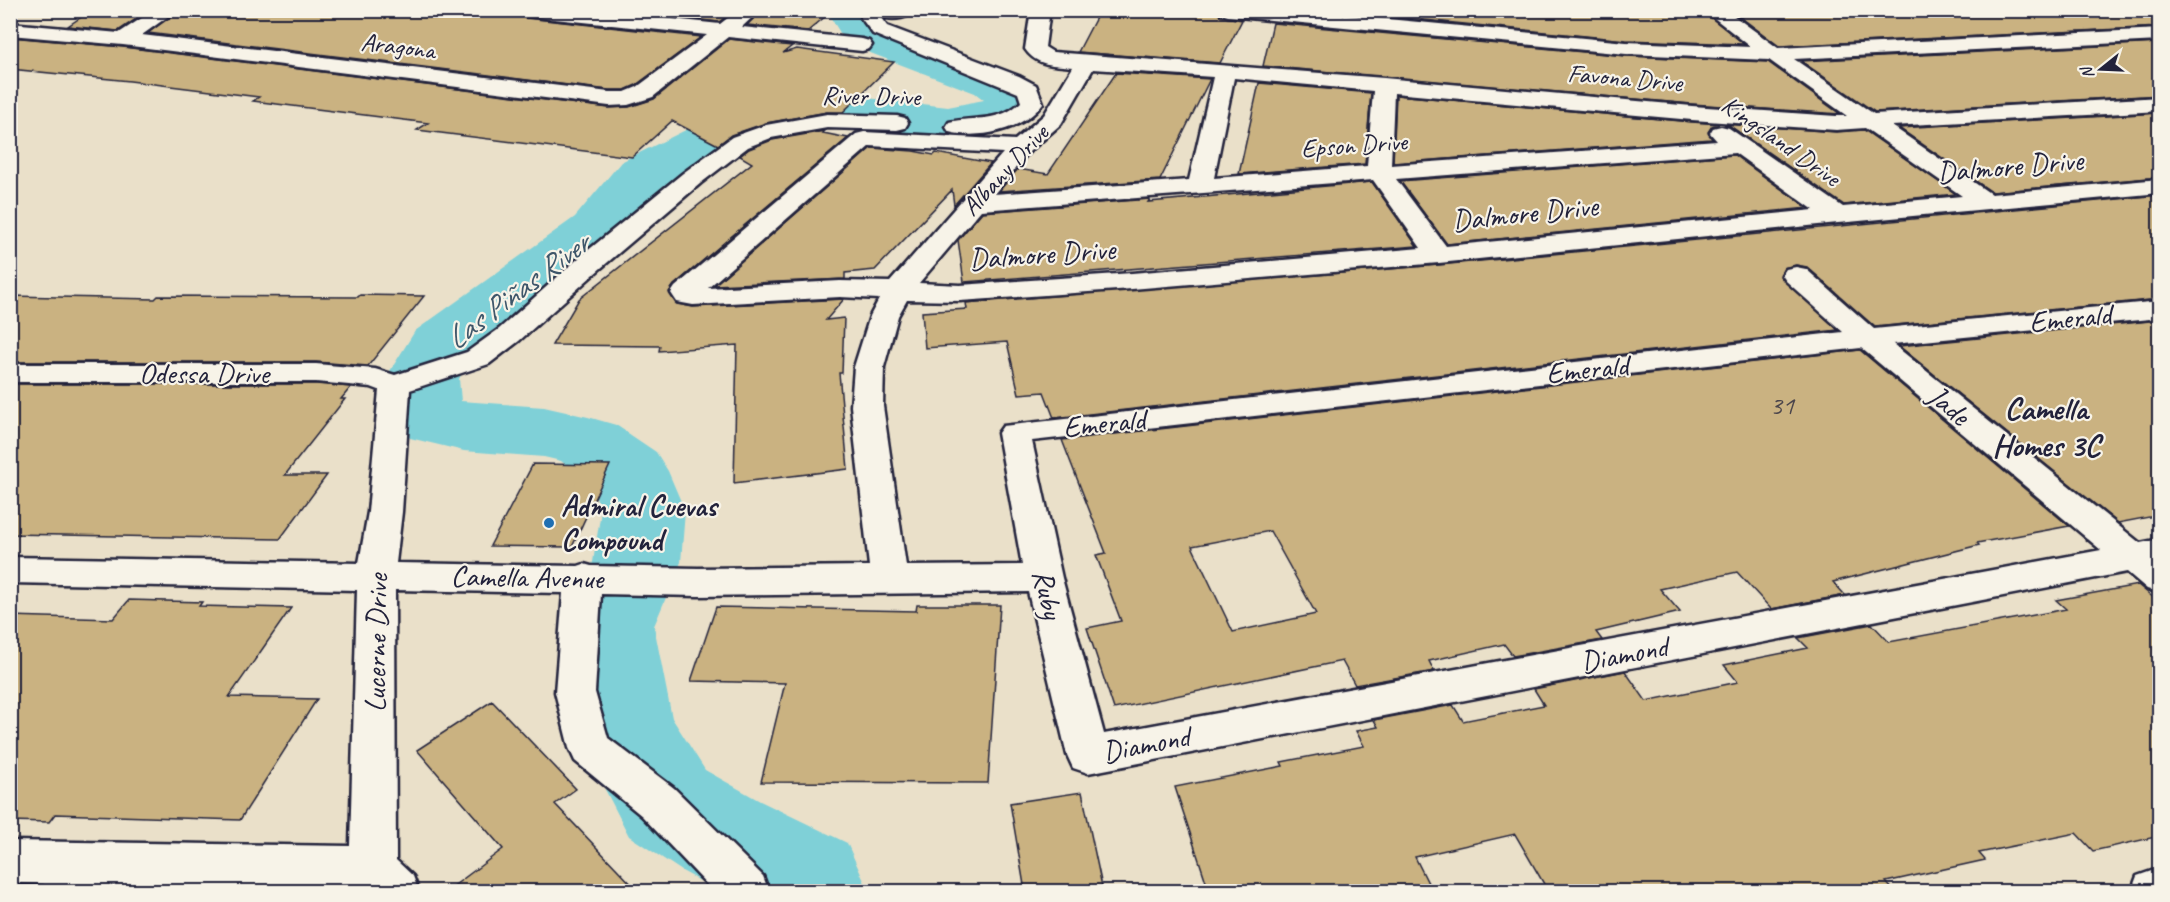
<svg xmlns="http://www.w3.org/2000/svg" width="2170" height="902" font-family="Caveat,sans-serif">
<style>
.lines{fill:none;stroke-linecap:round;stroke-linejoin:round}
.river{fill:#7fd0d7;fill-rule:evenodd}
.building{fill:#cab281;stroke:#22223b;stroke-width:1.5;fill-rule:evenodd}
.minor-casing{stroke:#22223b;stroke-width:5}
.minor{fill:#f7f3e8;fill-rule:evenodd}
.poi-dot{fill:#1f6fb2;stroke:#f7f3e8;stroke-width:2}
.labels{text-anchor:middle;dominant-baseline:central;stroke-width:4.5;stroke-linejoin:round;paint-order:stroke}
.far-street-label{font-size:26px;fill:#22223b;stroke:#f7f3e8}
.number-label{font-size:27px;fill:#4c464c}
.street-label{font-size:30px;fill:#22223b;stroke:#f7f3e8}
.poi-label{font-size:30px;font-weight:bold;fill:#22223b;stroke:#f7f3e8;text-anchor:start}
.water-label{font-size:32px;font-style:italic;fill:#3e566a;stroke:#f7f3e8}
.neighbourhood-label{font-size:32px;font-weight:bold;fill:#22223b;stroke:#f7f3e8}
</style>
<rect width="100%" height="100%" fill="#eae0c9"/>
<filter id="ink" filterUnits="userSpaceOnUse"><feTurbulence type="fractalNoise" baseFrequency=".0167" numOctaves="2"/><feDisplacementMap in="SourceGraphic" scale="12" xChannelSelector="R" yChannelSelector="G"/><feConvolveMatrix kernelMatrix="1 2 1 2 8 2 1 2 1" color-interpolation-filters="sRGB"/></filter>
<g filter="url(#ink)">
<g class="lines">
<path class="river" d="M826,10H872L881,24L1011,71L1037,90L1044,101L1037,112L1016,126L948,139L849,128L794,130L751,140L663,186L619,243L470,358L459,379L461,401L544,407L588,417L616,425L656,452L668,471L685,511L681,562L654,626L672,718L705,770L760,801L847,843L869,892H721L682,871L629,836L573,727L562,626L593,562L601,511L592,485L561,461L544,457L464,451L410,438L384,406L385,379L415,331L575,217L621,162L714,116L794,98L849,96L948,107L984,100L975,93L847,44Z"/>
</g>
<path class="building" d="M92,10H149L118,31L68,26Z
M179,10H515L518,16L526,18L701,37L636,85L625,90H609L148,33Z
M612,10H734L719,22Z
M762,10H833L808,31L747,25Z
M1100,10H1217L1220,16L1242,20L1220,63L1078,52Z
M1323,10H1702L1744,44L1626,40Z
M1731,10H2160V27L1779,46Z
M1273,23L1626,56L1768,62L1840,114L1692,104L1263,66Z
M10,37L123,47L609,108L629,107L654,99L729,39L792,46L783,53L797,49L894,62L843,112H827L766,123L731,135L718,145L672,121L632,157L417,130L428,123L253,101L259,97L130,81L10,69Z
M2160,43V95L1875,112L1801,61Z
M1116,73L1210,79L1160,180L999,191L1018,169L1048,174Z
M1259,83L1371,93L1365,164L1239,174Z
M1396,95L1692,122L1719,124L1712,126L1708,132L1712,139L1393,163Z
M2160,113V177L1992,192L1899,128Z
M1724,124L1836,132L1864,130L1956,194L1844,205L1730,126Z
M825,131L823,133L848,138L674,285L669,292L677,304L693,307L844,299L826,320L844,318L842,373H839L848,469L734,483L737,345L659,351L660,346L552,345L579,299L752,163L740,156L749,149L772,140Z
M871,148L913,151L934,155L936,153L991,163L954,205L952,190L875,270L845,273V279L714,285Z
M1734,155L1808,208L1447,244L1400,181Z
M1372,182L1417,246L964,282L958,240L982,212L1150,199L1148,202Z
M2160,195V299L1875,327L1807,267L1796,265L1784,268L1780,276L1838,330L1054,418L1044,392L1019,394L1007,342L925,348L922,312L967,309L966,303L1439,265Z
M360,295L424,296L368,366L316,362H10V296L155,299L158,296L358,297Z
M2160,320V515L2118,523L1899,346Z
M1860,350L2069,526L1977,543L1979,545L1833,582L1845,595L1771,609L1737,572L1660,589L1680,612L1596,632L1602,640L1513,656L1504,644L1429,661L1434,671L1355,685L1342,661L1114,709L1087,628L1121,621L1096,555L1106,553L1062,440ZM1270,531L1316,614L1233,632L1192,546Z
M10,384H316L351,387L341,399H345L285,475H327L280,539L10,534Z
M533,464L610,465L572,547L490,546Z
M2138,585L2160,603V836L2093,851L2076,833L1979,853L1985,860L1886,882L1894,891H1548L1515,834L1415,857L1432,891H1209L1175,787L1283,766L1281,762L1364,746L1356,731L1378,727L1374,720L1453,705L1463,721L1544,705L1534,689L1625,671L1646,701L1738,682L1724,665L1808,648L1798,638L1872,624L1889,642L2066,609L2056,600Z
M129,600L202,602L199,606L291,608L229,697L317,699L240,820L55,814L49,822L10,821V616L113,619Z
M917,605H1000L988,783L761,782L785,683L691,681L716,607L916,611Z
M492,701L576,789L555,804L638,891H447L503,849L417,750Z
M1082,792L1103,891H1025L1010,803Z"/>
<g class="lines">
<defs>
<path id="minor" d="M154,10H177L142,35L609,92H625L637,87L707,35L526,16L519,14L517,10H586L720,24L738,10H760L742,27L862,39L869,41L872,45L869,49L862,51L728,37L653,97L628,105L609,106L123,45L10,35V23L119,33Z
M861,10H880L881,18L887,26L1019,76L1036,85L1043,103C1024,130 980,140 949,132L946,127L949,122C975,116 999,123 1021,102L1018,93L873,34L861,18Z
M886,10H915C909,18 895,20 886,18L883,14Z
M1031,10H1050L1045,47L1053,52L1384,78L1692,106L1836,116H1847L1769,60L1626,54L1228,16L1221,14L1219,10H1294L1626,42L1751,47L1704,10H1726L1778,48L2160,29V41L1794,59L1874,114L2160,97V111L1892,126L1991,194L2160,179V193L1838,223L1439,263L1132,289L960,301L907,300L898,316L884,367L883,406L906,566L1022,565L998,433L1003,426L1843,332L1786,281L1782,275L1786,269L1796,267L1806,269L1874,329L2160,301V318L1893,344L2140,543L2160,539V593L2147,589L2127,572L1088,773L1073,768L1067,755L1028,592L698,596L601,594L595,692L608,738L674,788L763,876L769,892H714L642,816L575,761L569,748L555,692L563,593L395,590L396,860L413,876L419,892L94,885L90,892H41L44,884L10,883V841L350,846L357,590L10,583V557L359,563L368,512L379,390L371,387L316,382H10V364H316L375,369L395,375L467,352L499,329L581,256L683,173L732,137L766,125L827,114L897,116L905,118L908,123L905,128L897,130L827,128L771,138L748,147L701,183L601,268L519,341L489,364L410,390L402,512L396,563L578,566L584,564L591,566L698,568L869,566L851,406L854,367L870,316L879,299L840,297L693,305L677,302L671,293L675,287L856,134L864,132L1015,140L1044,115L1073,67C1054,65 1036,66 1025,49ZM1093,69L1213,77L1189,180L994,194L1029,152L1061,124ZM1234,78L1373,91L1367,166L1214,178ZM1394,93L1692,120L1836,130L1865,128L1962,196L1843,207L1729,128L1721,126L1713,128L1710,133L1717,141L1391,165ZM870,146L1003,153L890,282L840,281L708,288ZM1735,153L1814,210L1446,246L1396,179ZM1373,180L1421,248L1132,273L960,285L919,283L981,210ZM1861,348L2101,550L1104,734L1062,578L1032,441Z
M2160,868V892H2131L2137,876Z"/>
</defs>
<use href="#minor" class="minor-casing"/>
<use href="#minor" class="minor"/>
</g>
</g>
<circle class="poi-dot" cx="549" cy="523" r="6"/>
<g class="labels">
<g class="far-street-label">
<text transform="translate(398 46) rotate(7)">Aragona</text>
<text transform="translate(1625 78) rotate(5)">Favona Drive</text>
<text transform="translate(871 96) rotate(1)">River Drive</text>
<text transform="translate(1781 141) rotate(35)">Kingsland Drive</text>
<text transform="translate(1354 145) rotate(-4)">Epson Drive</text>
<text transform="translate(1005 170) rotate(-47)">Albany Drive</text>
</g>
<g class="number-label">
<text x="1782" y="405">31</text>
</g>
<g class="street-label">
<text transform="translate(2010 166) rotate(-5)">Dalmore Drive</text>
<text transform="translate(1525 213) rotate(-6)">Dalmore Drive</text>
<text transform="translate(1042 254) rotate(-4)">Dalmore Drive</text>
<text transform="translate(2070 318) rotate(-6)">Emerald</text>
<text transform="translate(1587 369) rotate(-6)">Emerald</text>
<text x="204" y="373">Odessa Drive</text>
<text transform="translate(1949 405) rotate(40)">Jade</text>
<text transform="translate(1104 423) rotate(-6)">Emerald</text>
<text transform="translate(527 577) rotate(1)">Camella Avenue</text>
<text transform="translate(1048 594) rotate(77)">Ruby</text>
<text transform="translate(376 643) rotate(-89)">Lucerne Drive</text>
<text transform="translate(1624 654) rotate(-11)">Diamond</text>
<text transform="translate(1146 744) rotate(-11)">Diamond</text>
</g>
<g class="poi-label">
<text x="561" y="506">Admiral Cuevas<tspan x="561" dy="34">Compound</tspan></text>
</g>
<g class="water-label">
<text transform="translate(517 291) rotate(-37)">Las Piñas River</text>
</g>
<g class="neighbourhood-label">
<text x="2046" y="408">Camella<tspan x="2046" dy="37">Homes 3C</tspan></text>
</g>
</g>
<rect width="2170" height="902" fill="none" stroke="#f7f3e8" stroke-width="36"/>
<rect x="18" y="18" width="2134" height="866" fill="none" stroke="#22223b" stroke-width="2" filter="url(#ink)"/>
<g transform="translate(2101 69) rotate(252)" stroke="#f7f3e8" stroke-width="4.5" paint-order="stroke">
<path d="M0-4.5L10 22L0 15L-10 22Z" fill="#22223b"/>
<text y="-9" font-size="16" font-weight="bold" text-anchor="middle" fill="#22223b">N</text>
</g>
</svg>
